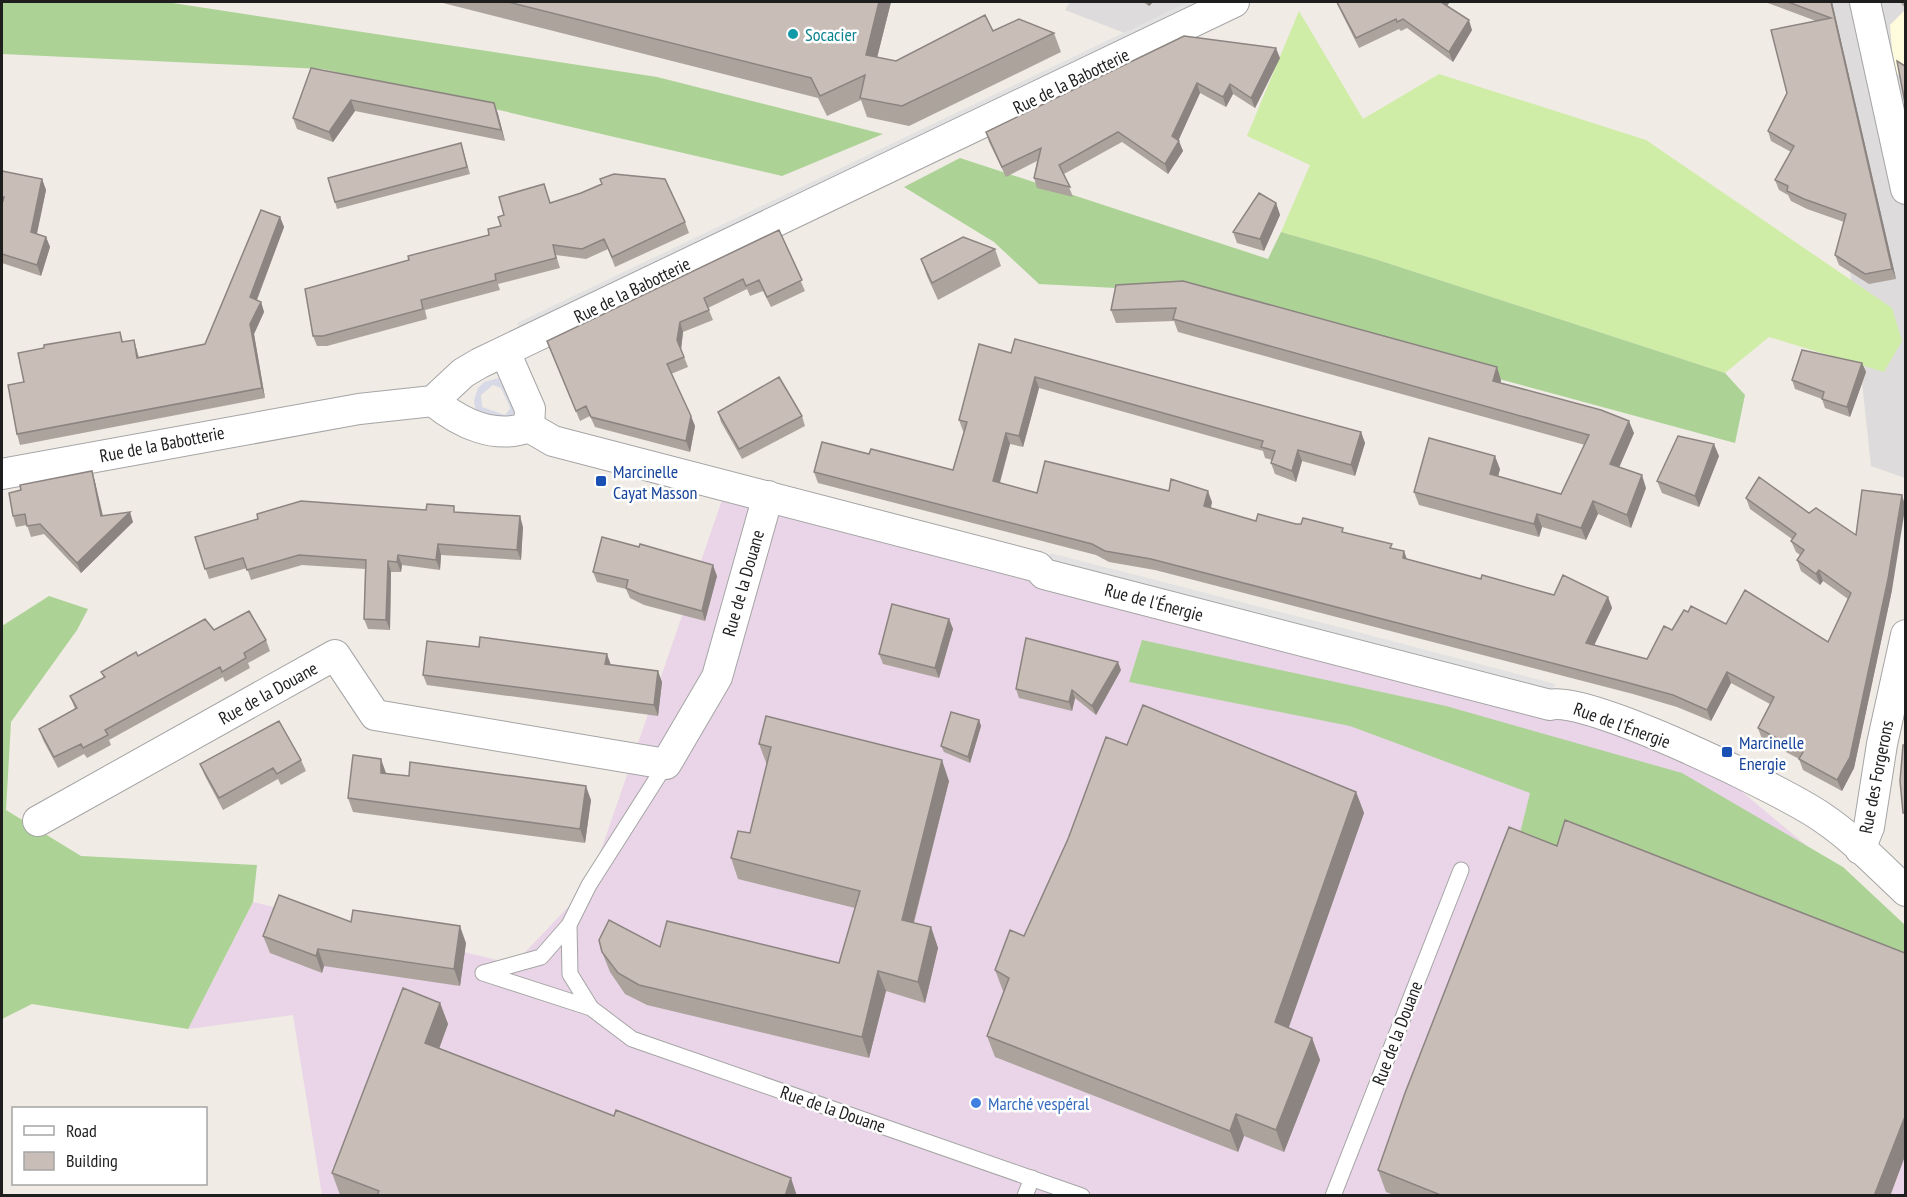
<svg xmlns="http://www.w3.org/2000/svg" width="1907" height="1197" font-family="'PT Sans Narrow',sans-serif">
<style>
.residential{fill:#dddbdb}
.industrial{fill:#e9d5e7}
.education{fill:#fffcde}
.grass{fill:#cfeda7}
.forest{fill:#acd296}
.parking{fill:#e2e2e2}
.plaza{fill:#d8d9e6;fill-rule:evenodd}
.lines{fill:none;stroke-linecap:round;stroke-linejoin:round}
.service-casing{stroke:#a5a5a5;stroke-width:17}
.minor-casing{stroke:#a5a5a5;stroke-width:32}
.service{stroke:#fff;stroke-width:15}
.minor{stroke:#fff;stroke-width:30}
.wall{fill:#aca39d}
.shaded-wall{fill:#8c8480}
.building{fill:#c8bdb7;stroke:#8c8480;stroke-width:1.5}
.culture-dot{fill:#0f9aa8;stroke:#fff;stroke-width:2}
.transit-dot{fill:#1a4fb4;stroke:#fff;stroke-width:2}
.shop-dot{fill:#3f7fe0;stroke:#fff;stroke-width:2}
.labels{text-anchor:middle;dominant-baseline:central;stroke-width:5;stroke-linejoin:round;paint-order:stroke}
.culture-label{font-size:18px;fill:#0d838f;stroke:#fff;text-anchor:start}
.street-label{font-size:18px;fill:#1e1e1e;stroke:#fff}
.transit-label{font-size:18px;fill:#164399;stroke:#fff;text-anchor:start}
.shop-label{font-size:18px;fill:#366cbe;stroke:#fff;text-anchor:start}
</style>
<rect width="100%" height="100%" fill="#f0ebe4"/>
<path class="residential" d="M1070,2H1227L1145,41L1065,10Z
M1821,2H1905V478L1871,466Z"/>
<path class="industrial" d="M731,474L1692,750L1905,928V1195H322L293,1015L188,1029L253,902L514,964L589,885Z"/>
<path class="education" d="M1905,10V78L1894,72L1890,25Z"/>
<path class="grass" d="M1299,11L1363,119L1439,74L1646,140L1892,308L1902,341L1884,372L1769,337L1725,373L1375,259L1281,232L1310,165L1247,136Z"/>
<path class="forest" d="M2,2H166L657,77L883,134L782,176L323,69L2,54Z
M960,158L1268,259L1281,232L1375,259L1725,373L1745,395L1735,443L1174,291L1039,284L994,242L904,187Z
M49,596L88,609L77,630L11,722L6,810L81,856L257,865L253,902L188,1029L32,1004L2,1019V626Z
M1142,640L1446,706L1682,773L1843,867L1905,925V994L1518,841L1530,793L1350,726L1129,682Z"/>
<path class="parking" d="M1188,2H1207L521,331L517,323Z
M1050,553L1327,624L1555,684L1553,692L1048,561Z"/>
<path class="plaza" d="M499,378L503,380L515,413L507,422L476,411L475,407L474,400L478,388L484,382ZM493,385L501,388L509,405L510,409L505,415L482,407L481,395Z"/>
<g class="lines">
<defs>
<path id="service" d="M666,764L589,885L569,925L570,974L591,1008L632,1039L1082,1196
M569,925L541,957L483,973L591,1008
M1025,1196L1032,1178
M1333,1196L1461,870"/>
<path id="minor" d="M1865,2L1906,189
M505,352L530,409L529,427
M433,401C460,423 495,440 529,427
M529,427L553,441L1038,567L1044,574L1550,705C1585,694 1787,792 1823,818C1853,838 1879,866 1906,891
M2,474L359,409L433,401L463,373L480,363L1234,2
M38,821L335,655L375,715L666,764L717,677L768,496
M1860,849L1869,827L1882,744L1906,635"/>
</defs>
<use href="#service" class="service-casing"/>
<use href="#minor" class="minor-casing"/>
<use href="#service" class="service"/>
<use href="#minor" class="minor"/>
</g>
<path class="wall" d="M439,2H891L877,57L896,61L993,31L1054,33L1061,52L909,126L867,117L861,100L827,116L818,98Z
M1143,2H1153L1149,6Z
M1336,2H1450L1447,5L1472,30L1453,62L1407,28L1401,31L1399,29L1359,48Z
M1765,2H1832L1896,279L1869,284L1839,265L1835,255L1844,222L1807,209L1791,201L1788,195L1779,190L1775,180L1791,152L1771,141L1768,131L1787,93L1816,21Z
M1900,2H1905V8Z
M1280,58L1255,108L1233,94L1226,107L1200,93L1178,140L1183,151L1168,174L1122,142L1064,174L1073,197L1037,188L1034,178L1037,161L1006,177L989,142L986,132Z
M311,68L494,103L498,114L505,141L355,111L333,142L297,129L293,118Z
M461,143L470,174L337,209L335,202Z
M2,171L42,179L46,190L37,234L46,237L50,247L41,276L2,263Z
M551,203L685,222L689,233L615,267L608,249L586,259L556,255L560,268L498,284L500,290L425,310L427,319L327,346H317L313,336L409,260L489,235L501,226Z
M1276,203L1280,215L1264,251L1237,243L1233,232Z
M280,217L284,227L257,300L261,302L264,312L254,334L265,398L20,445L17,434L24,382L44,348L120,332L123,342L134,340L137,351L139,357L205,344Z
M779,230L805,291L771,307L763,291L750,296L747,289L708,308L713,320L683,332L681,349L688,367L671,374L695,426L690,452L595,427L590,416L580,421L547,341Z
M995,249L1001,266L938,300L927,276L921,259Z
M1116,285L1501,380L1500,383L1634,433L1619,467L1646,488L1631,528L1598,514L1586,540L1542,527L1539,537L1419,505L1414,492L1500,469L1498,477L1561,494L1585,445L1178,332L1174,321L1116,323L1111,310Z
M1011,353L1361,432L1365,443L1355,476L1302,461L1296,482L1275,474L1271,463L1272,460L1265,458L1263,451L1039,388L1023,447L1010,444L1000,483L1037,493L1212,502L1211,508L1256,521L1296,524L1344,533L1393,549L1407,559L1481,579L1554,595L1608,597L1612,608L1594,645L1647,659L1688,612L1726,624L1828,642L1848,599L1823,581L1820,585L1801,571L1797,560L1800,555L1796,552L1791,541L1792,539L1750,509L1746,498L1892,590L1854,768L1842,791L1803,770L1799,759L1762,739L1758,728L1770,704L1731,683L1711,721L1677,707L1633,694L1155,570L1109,562L1096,555L818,483L814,472L869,454L953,470L964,432L963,431L959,420Z
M1862,363L1866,372L1850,417L1825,408L1822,399L1795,389L1792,380Z
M718,412L802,416L805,426L742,459L721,422Z
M1719,456L1699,507L1662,493L1657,481Z
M92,471L95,482L103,516L133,522L81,573L44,534L31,537L27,525L16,527L13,516L21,490Z
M456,512L523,527L521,560L441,555L440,570L402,565L401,572H391L390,630L368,629L364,619L365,569L302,565L251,580L247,568L209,579L195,537Z
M593,572L717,576L705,621L644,605L630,598L626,589L597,582Z
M949,619L953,629L939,678L883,664L879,654Z
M214,630L266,640L270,651L248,663L250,668L225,682L223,677L109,740L111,745L87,758L84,754L58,768L43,740L39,729L75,709L70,696L104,678L101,672Z
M611,665L662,682L658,716L427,685L423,675Z
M1121,670L1096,715L1075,698L1072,711L1019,698L1016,689Z
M979,720L981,726L970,763L944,752L941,746Z
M759,744L949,781L914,923L931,927L938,948L925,1003L886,991L869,1058L647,1005L625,994L610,972L602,952L660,947L839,963L855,908L738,879L731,858L750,833L767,765Z
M1127,745L1356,792L1364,813L1288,1028L1312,1038L1320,1060L1284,1152L1244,1136L1238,1152L995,1057L987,1036L1004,992L1003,991L995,970L1024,936Z
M301,760L306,771L281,785L278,779L223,810L205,776L200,764Z
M386,773V774L591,800L585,843L353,812L348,798Z
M1557,846L1905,953V1156L1890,1196H1396L1386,1192L1378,1170Z
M351,922L466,943L460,986L324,966L322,973L270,953L263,936Z
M440,1003L448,1024L439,1049L797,1196L340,1195L332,1173Z"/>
<path class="shaded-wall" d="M879,2H891L873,74L866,55Z
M1147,2H1153L1149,6Z
M1439,2H1450L1443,10Z
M1831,2H1832L1896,279L1892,269Z
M1469,20L1472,30L1453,62L1449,52Z
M1276,48L1280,58L1255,108L1251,98Z
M1197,83L1200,93L1176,146L1172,136Z
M1230,84L1233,94L1226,107L1223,97Z
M351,100L355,111L333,142L329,132Z
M494,103L498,114L505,141L501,130Z
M1179,141L1183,151L1168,174L1165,164Z
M42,179L46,190L35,242L31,232Z
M1276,203L1280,215L1264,251L1260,239Z
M280,217L284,227L254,307L250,297Z
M46,237L50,247L41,276L37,265Z
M261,302L264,312L254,334L265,398L262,388L250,324Z
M680,322L683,332L681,350L677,340Z
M134,340L137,351L140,368L137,358Z
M1862,363L1866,372L1850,417L1847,407Z
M1497,367L1501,380L1498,394L1493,381Z
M1035,377L1039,388L1023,447L1019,436Z
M691,416L695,426L690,452L686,441Z
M1629,421L1634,433L1615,477L1610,464Z
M1361,432L1365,443L1355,476L1351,465Z
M1006,433L1010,444L997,492L993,481Z
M1714,444L1719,456L1699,507L1695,496Z
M1298,450L1302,461L1296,482L1292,471Z
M1495,456L1500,469L1495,487L1490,474Z
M92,471L95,482L105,526L101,516Z
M1642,475L1646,488L1631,528L1627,515Z
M1208,491L1212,502L1208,517L1204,506Z
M1902,495L1905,505V509L1892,590L1854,768L1842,791L1837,780Z
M1593,501L1598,514L1586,540L1581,528Z
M130,512L133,522L81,573L77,563Z
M1537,514L1542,527L1539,537L1534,524Z
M520,516L523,527L521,560L517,550Z
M438,544L441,555L440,570L436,560Z
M1404,551L1408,562L1403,558Z
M398,555L402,565L401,572L397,562Z
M388,561L391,572L390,630L386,620Z
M713,565L717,576L705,621L702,611Z
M1819,570L1823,581L1820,585L1816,574Z
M1608,597L1612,608L1590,654L1586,643Z
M949,619L953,629L939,678L935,668Z
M607,654L611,665L605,664Z
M1118,662L1121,670L1096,715L1092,706Z
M658,671L662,682L658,716L654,705Z
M1727,672L1731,683L1711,721L1707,710Z
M1072,690L1075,698L1072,711L1069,702Z
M979,720L981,726L970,763L968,757Z
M381,759L386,773V787L381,773Z
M942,760L949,781L909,940L902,920Z
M586,786L591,800L585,843L580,829Z
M1356,792L1364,813L1283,1044L1275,1022Z
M460,926L466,943L460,986L454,969Z
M931,927L938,948L925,1003L918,982Z
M318,949L324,966L322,973L316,956Z
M878,971L886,991L869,1058L862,1037Z
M440,1003L448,1024L433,1065L425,1043Z
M1312,1038L1320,1060L1284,1152L1276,1130Z
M1236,1114L1244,1136L1238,1152L1230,1131Z
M1904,1119L1905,1124V1156L1890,1196H1874Z
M791,1178L797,1196H785Z"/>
<path class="building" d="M508,2H879L866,55L896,61L985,15L993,31L1019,19L1054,33L902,106L860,98L865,75L820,96L811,78Z
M1337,2H1441L1469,20L1449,52L1403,19L1397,22L1396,19L1356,38Z
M1788,2H1831L1892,269L1865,274L1835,255L1846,214L1804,199L1787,191L1788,186L1775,180L1794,146L1768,131L1787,93L1771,30L1831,18Z
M1184,36L1276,48L1251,98L1230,84L1223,97L1197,83L1172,136L1179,141L1165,164L1118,132L1059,165L1070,187L1034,178L1041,148L1002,167L986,132Z
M1897,61L1905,66V103Z
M311,68L494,103L501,130L351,100L329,132L293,118Z
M461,143L467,167L335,202L328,178Z
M2,171L42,179L31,232L46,237L37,265L2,254V204L4,197H2Z
M614,174L665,179L685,222L612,257L604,239L582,249L553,245L556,258L495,274L496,280L421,300L423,309L323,336H313L305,289L409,260L408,256L489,235L488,229L501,226L498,217L504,215L499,197L544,184L550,203L581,193L602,184L600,179Z
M1259,193L1276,203L1260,239L1233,232Z
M261,210L280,217L250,297L261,302L250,324L262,388L17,434L8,385L24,382L18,353L44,348V345L120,332L122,342L134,340L137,358L205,344Z
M779,230L802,280L767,297L759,280L746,286L743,279L704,298L709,310L680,322L677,340L684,357L667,364L691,416L686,441L591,417L586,406L576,411L547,341Z
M963,237L995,249L932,283L921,259Z
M1183,281L1497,367L1493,381L1601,410L1629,421L1610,464L1642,475L1627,515L1593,501L1581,528L1537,514L1534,524L1414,492L1429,438L1495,456L1490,474L1561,494L1589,435L1173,319L1176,308L1111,310L1116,285Z
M1015,339L1361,432L1351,465L1298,450L1292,471L1271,463L1275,451L1261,447L1263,441L1035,377L1019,436L1006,433L993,481L1037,493L1045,461L1169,491L1171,479L1208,491L1204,506L1256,521L1258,514L1296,524H1301L1303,518L1343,528L1342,532L1392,544L1390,548L1404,551L1403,558L1481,579L1482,575L1554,595L1563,575L1608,597L1586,643L1647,659L1664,626L1672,630L1684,610L1688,612L1691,606L1726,624L1745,590L1828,642L1851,593L1819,570L1816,574L1797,560L1804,550L1791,541L1796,534L1746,498L1759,477L1809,513L1816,508L1856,535L1862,490L1902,495L1888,579L1850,757L1837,780L1799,759L1803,752L1758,728L1774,697L1727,672L1707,710L1673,695L1629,683L1151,559L1105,551L1092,544L814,472L822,442L869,454L871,449L953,470L967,422L959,420L979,344L1011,353Z
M1802,350L1862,363L1847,407L1822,399L1824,392L1792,380Z
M779,377L802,416L739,449L718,412Z
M1678,436L1714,444L1695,496L1657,481Z
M92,471L101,516L130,512L77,563L40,524L27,526L25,514L13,516L9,493L21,490L20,485Z
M301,501L426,510L427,504L454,506V512L520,516L517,550L438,544L436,560L398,555L397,562L388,561L386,620L364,619L366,560L299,555L247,570L243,558L205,569L195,537L258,519L257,514Z
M602,537L639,547L640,544L713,565L702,611L640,594L626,588L628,580L593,572Z
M892,604L949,619L935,668L879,654Z
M249,611L266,640L244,653L246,658L222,672L220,667L105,730L108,735L83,748L81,744L54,757L39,729L77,708L70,696L105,677L101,672L136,652L138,656L205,619L214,630Z
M480,637L607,654L605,664L658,671L654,705L423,675L427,641L479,647Z
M1026,638L1118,662L1092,706L1072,690L1069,702L1016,689Z
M1143,705L1356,792L1275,1022L1312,1038L1276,1130L1236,1114L1230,1131L987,1036L1009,978L995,970L1010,930L1024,936L1068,839L1106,737L1127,745Z
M951,712L979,720L968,757L941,746Z
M766,716L942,760L902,920L931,927L918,982L878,971L862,1037L639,985L618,973L602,952L599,940L609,920L660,947L667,921L839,963L860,891L731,858L738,831L750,833L771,747L759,744Z
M279,721L301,760L277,774L273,768L219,798L200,764Z
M1903,745H1905V813H1903L1900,781Z
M353,755L381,759V773L409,776L410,762L586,786L580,829L348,798Z
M1565,820L1905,953V1120L1904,1119L1874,1196H1443L1378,1170L1405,1093L1509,827L1557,846Z
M279,895L351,922L353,910L460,926L454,969L318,949L316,956L263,936Z
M403,988L440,1003L425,1043L614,1116L616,1110L791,1178L785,1196H377L379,1191L332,1173Z"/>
<circle class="culture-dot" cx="793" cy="34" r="6"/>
<g class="transit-dot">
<rect x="595" y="475" width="12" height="12" rx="3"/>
<rect x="1721" y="746" width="12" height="12" rx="3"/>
</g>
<circle class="shop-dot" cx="976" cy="1103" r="6"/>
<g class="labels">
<g class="culture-label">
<text x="805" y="34">Socacier</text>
</g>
<g class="street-label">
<text transform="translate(1071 81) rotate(-26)">Rue de la Babotterie</text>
<text transform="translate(632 290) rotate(-26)">Rue de la Babotterie</text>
<text transform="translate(162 444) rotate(-11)">Rue de la Babotterie</text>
<text transform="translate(743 583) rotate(-74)">Rue de la Douane</text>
<text transform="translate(1154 602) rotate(15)">Rue de l'Énergie</text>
<text transform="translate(268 693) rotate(-29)">Rue de la Douane</text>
<text transform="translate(1622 725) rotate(20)">Rue de l'Énergie</text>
<text transform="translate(1876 777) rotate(-79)">Rue des Forgerons</text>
<text transform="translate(1397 1033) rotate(-69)">Rue de la Douane</text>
<text transform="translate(833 1109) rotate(19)">Rue de la Douane</text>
</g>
<g class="transit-label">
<text x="613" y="471">Marcinelle<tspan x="613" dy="21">Cayat Masson</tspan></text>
<text x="1739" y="742">Marcinelle<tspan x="1739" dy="21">Energie</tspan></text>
</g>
<g class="shop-label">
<text x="988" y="1103">Marché vespéral</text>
</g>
</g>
<rect width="1907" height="1197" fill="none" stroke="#1e1e1e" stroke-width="6"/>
<rect x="12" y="1107" width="195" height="78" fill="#ffffff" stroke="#a5a5a5" stroke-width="1.5"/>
<rect x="24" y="1126" width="30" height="9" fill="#ffffff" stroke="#a5a5a5" stroke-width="1.5"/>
<text x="66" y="1137" font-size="18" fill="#1e1e1e">Road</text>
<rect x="24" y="1152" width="30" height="18" fill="#c8bdb7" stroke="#a5a5a5" stroke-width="1.5"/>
<text x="66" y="1167" font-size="18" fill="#1e1e1e">Building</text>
</svg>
